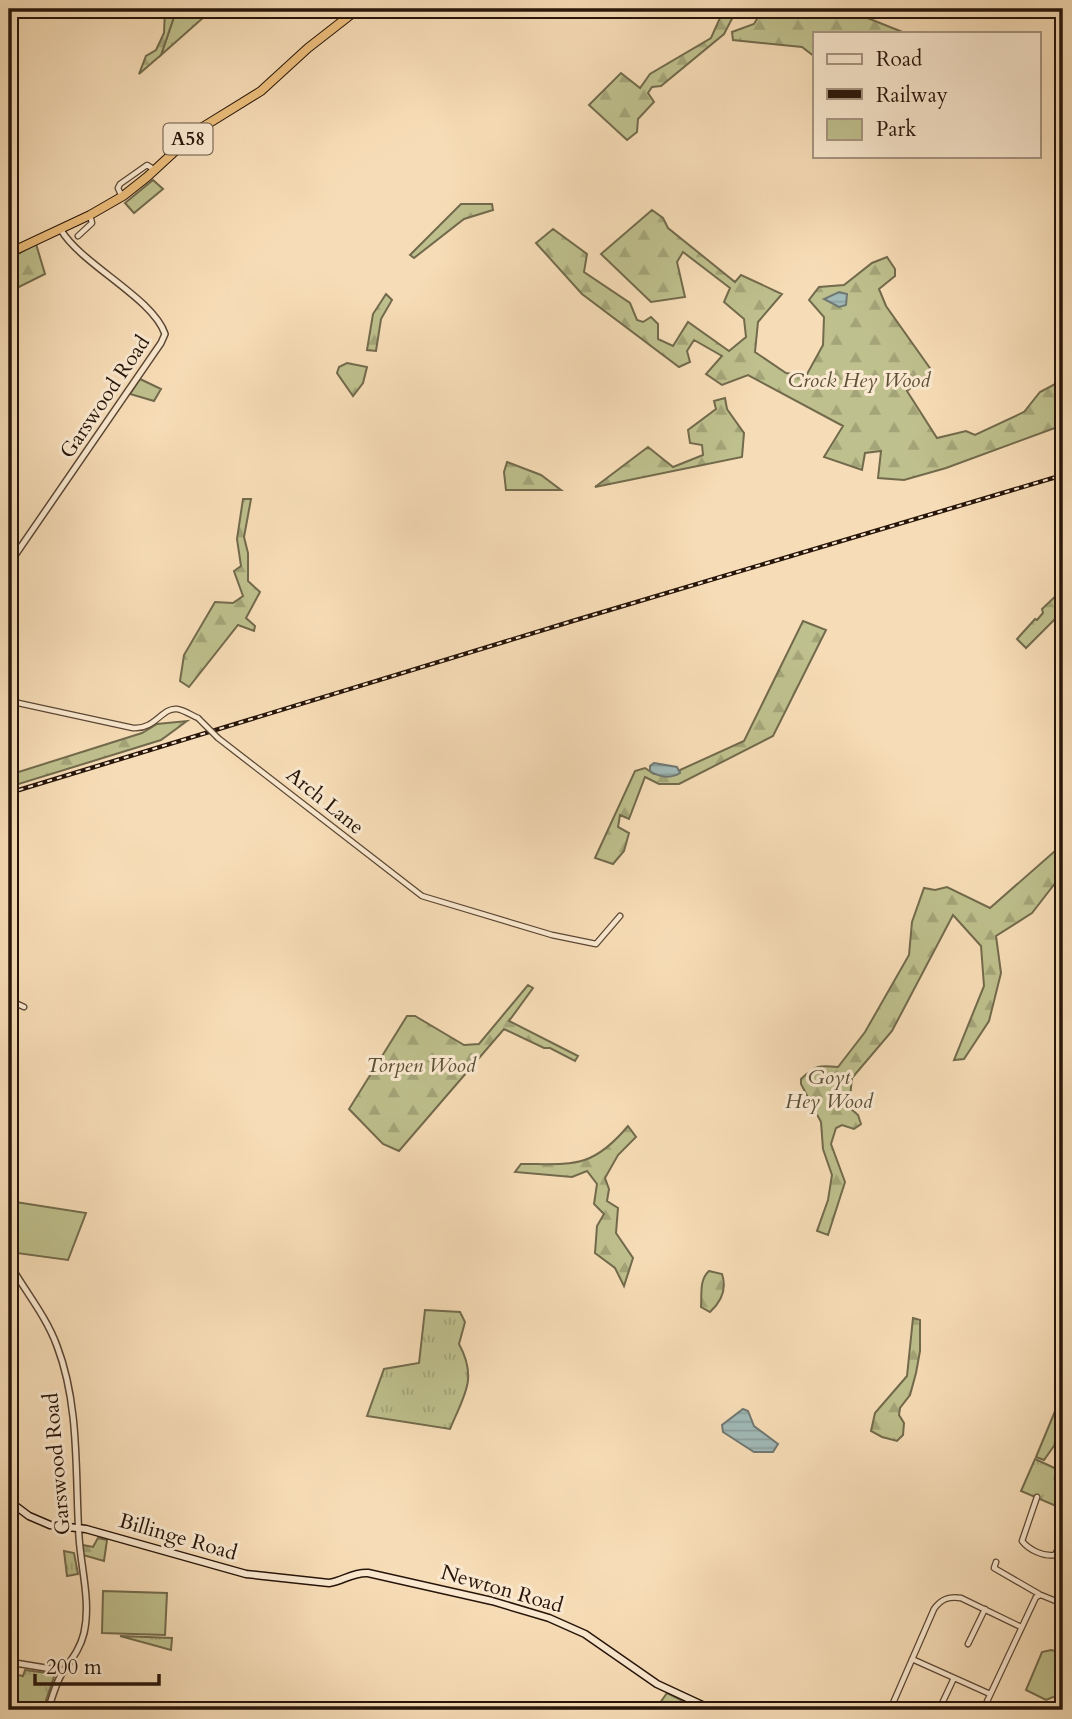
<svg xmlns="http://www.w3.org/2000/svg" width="1072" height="1719" font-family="Cardo,serif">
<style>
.grass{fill:url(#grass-tufts);stroke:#726a4c;stroke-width:2}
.forest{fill:url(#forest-firs);stroke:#726a4c;stroke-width:2}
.green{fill:#bec08d;stroke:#726a4c;stroke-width:2}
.water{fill:url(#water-rules);stroke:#707872;stroke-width:2}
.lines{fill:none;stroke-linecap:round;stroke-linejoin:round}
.minor-casing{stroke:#5b4735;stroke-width:7}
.tertiary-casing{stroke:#5b4735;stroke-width:8}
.secondary-casing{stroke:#27150a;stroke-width:9}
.trunk-casing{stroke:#27150a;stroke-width:10}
.minor{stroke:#fae9d0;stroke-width:4.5}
.tertiary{stroke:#fae9d0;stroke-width:5}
.secondary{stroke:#fae9d0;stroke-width:6}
.trunk{stroke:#ecbe7c;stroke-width:8}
.rail-casing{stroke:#27150a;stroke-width:4.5}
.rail{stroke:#fae9d0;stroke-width:2;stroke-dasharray:5;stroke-linecap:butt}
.minor-bridge-casing{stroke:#5b4735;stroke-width:7;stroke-linecap:butt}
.minor-bridge{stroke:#fae9d0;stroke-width:4.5}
.labels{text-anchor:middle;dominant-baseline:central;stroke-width:6;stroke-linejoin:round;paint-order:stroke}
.shield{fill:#fae9d0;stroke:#665545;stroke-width:2}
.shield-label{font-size:19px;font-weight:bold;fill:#27150a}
.park-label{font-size:21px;font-style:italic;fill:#5c5138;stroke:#fae9d0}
.street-label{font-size:21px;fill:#27150a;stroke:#fae9d0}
</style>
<defs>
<pattern id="grass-tufts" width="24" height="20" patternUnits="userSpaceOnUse" patternTransform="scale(1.75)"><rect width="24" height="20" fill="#bec08d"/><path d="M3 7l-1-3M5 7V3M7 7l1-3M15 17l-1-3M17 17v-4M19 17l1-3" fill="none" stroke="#a3a478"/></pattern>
<pattern id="forest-firs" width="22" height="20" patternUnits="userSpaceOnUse" patternTransform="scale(1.75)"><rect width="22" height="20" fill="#bec08d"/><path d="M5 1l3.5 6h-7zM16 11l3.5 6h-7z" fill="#a3a478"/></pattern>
<pattern id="water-rules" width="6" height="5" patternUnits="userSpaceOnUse" patternTransform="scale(1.75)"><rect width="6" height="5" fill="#a1bab8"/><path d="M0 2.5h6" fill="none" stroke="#8b9f9d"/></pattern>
</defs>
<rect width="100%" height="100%" fill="#f7ddb7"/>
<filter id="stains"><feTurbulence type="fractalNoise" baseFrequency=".00286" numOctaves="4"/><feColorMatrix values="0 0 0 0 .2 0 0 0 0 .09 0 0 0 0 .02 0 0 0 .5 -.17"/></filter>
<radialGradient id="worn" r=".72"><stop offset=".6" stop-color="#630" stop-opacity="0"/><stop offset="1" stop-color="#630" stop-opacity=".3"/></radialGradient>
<path class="grass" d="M181,9H213L161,55L176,11Z
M425,1310L460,1312L465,1322L459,1344C478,1379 464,1395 450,1429L367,1416L384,1369L419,1363Z
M1063,1392V1433L1044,1460L1036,1457Z
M1035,1459L1063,1472V1490L1056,1506L1021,1491Z
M64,1551L74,1553L78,1574L67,1576Z
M120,1636L172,1638L171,1650Z
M25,1670L55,1674L43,1709L9,1699L13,1674L23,1676Z
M667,1693L701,1710H655Z"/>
<path class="forest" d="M165,9H181L176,11L161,55L139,74L146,56L156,50L164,33Z
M724,9H737L724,34L661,86L652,87L648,93L654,102L638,119L637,132L627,140L589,105L621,73L640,88L650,74L711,38Z
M763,9H845L905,33H815V57L802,47L733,40L732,32L754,24Z
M461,204H492L493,210L464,219L414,258L410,255Z
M652,210L663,218L668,228L735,282L741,275L782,294L758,322L755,352L786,373L806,376L823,345L824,317L809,300L819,287L844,285L872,263L887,257L895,269V276L879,289L886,306L932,371L907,391L937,438L966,431L975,435L1024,412L1040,392L1059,382L1063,369V425L946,468L904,480L878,478L881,451L865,453L862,470L824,457L843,426L748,375L722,385L706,374L722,356L694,340L687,351L690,362L679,367L582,294L536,243L553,229L587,254L584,272L630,303L637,320L643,322L651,317L658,324V339L673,346L688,322L729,351L746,337L744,319L724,302L730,288L683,252L677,262L685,297L651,302L601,254Z
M36,244L45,274L9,292V259Z
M386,294L392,300L381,319L376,351L367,350L373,314Z
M347,363L367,367L363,383L353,396L337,373L339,367Z
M140,379L161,389L154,401L130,394Z
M725,398L727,409L744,433L742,457L595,487L648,447L673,467L703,455L702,445L690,443L688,430L716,409L714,401Z
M507,462L541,475L561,490H506L504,472Z
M243,499H251L244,537L248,553V581L260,592L246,618L255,626L254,631L238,625L189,687L180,681L184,655L215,602L233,603L243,596L234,571L241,566L237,539Z
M1063,589V611L1026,648L1017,639L1035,619L1037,620L1043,613L1042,609Z
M803,621L826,630L773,736L679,784H659L645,777L629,819L620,815L618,827L629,833L624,851L613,864L595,858L635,771L645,768L654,774L679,773L680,770L744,741Z
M187,721L161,740L9,787V775L142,733L157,724Z
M1063,844V873L1032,913L996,936L1001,973L989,1021L964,1059L954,1060L984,986L981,946L953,915L892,1031L852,1078L849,1107L858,1115L861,1124L854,1129L842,1125L836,1128L831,1144L845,1182L828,1235L817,1231L828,1200L832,1175L823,1149L821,1122L801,1084V1079C816,1065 819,1065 838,1067L865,1032L909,955L912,922L924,888L935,890L947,887L990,908Z
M528,985L533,988L509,1021L578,1056L575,1061L550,1048H544L504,1029L399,1151L383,1144L349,1109L407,1016H415L464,1045L479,1044Z
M628,1126L636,1137L618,1155L605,1178L609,1189L607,1201L618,1208L616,1233L633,1258L624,1286L615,1268L595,1253L597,1226L604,1214L594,1204L597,1184L587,1171L572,1177L515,1172L521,1164C573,1164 592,1169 628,1126Z
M709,1271L722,1274C727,1289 721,1302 710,1312L701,1307C702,1294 699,1280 709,1271Z
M913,1318L920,1320V1351L916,1373L910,1395L900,1408L899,1415L904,1423L903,1435L897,1441L882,1437L871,1431L875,1413L907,1376Z
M98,1538L107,1540L104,1561L83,1555V1545L93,1547Z"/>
<path class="green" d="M153,180L163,189L134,213L125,203Z
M9,1201L86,1213L68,1260L9,1252Z
M103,1591L167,1593L165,1635L102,1633Z
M1051,1650L1063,1653V1679L1056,1696L1046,1700L1026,1690L1042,1652Z"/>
<path class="water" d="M839,292L847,294L846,305L839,307L824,299Z
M654,763L677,767L680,773C671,779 658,777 650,771V766Z
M743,1409L748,1411L754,1426L778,1444L773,1452H754L723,1432L722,1425Z"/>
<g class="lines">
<defs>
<path id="minor" d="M122,197L118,188L120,184L147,165L155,170
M78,236L92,223L90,215
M9,701L133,728C155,730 162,707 177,709C184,710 191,715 198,718
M218,738L422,896L552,935L596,944L620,916
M9,1000L24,1007
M1037,1497L1022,1541C1029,1550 1044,1557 1055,1555
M1055,1555L1063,1538
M1055,1555L1063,1564
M996,1562L994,1568L1039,1594
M968,1644L985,1609
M912,1659L990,1694
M890,1710L934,1609C941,1599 949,1596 961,1598L1021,1627
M939,1710L954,1678
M983,1710L1036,1597L1041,1595L1063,1604"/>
<path id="tertiary" d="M9,564L161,343L165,334C153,298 82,265 61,230
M9,1263C25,1291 46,1316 57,1346C80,1406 75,1475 79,1537C81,1568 91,1602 84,1633C80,1650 70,1661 61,1675C55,1686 52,1698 48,1710
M9,1662L64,1671"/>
<path id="secondary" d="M9,1501L29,1516L50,1525L86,1529L246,1574L329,1583C343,1581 353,1572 368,1573L492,1601L549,1618L585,1634L657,1684L713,1710"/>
<path id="trunk" d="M9,253L90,215L123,196L147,177L198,130L261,91L308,48L358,9"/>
</defs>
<use href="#minor" class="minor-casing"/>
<use href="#tertiary" class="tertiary-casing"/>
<use href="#secondary" class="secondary-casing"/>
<use href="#trunk" class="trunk-casing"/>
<use href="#minor" class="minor"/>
<use href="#tertiary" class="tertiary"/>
<use href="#secondary" class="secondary"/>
<use href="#trunk" class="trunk"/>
<defs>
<path id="rail" d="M9,793L576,620L1063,475"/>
</defs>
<use href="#rail" class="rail-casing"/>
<use href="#rail" class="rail"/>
<defs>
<path id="minor-bridge" d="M198,718L218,738"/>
</defs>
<use href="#minor-bridge" class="minor-bridge-casing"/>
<use href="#minor-bridge" class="minor-bridge"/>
</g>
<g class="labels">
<rect class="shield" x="163.5" y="123.5" width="49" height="31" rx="5"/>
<g class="shield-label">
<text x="188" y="139">A58</text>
</g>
<g class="park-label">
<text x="859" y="380">Crock Hey Wood</text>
<text x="421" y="1065">Torpen Wood</text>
<text x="829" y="1077">Goyt<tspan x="829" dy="24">Hey Wood</tspan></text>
</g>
<g class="street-label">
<text transform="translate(105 397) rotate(-56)">Garswood Road</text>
<text transform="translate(325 801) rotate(39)">Arch Lane</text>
<text transform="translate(57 1464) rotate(-95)">Garswood Road</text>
<text transform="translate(178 1537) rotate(16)">Billinge Road</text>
<text transform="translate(502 1589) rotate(16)">Newton Road</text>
</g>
</g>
<rect width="1072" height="1719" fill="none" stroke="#f7ddb7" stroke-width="35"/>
<rect x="10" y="10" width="1051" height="1698" fill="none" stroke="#27150a" stroke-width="3.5"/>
<rect x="18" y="18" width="1037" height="1684" fill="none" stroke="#27150a" stroke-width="2"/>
<rect x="813" y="32" width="228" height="126" fill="#fae9d0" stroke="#a69481" stroke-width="2"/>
<rect x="827" y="54" width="35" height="10" fill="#fae9d0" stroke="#a69481" stroke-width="2"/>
<text x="876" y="66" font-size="21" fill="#27150a">Road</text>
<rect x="827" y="89" width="35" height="10" fill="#27150a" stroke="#a69481" stroke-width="2"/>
<text x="876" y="102" font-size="21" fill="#27150a">Railway</text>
<rect x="827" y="119" width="35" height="21" fill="#bec08d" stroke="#a69481" stroke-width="2"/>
<text x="876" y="136" font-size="21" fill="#27150a">Park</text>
<path d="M35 1674v10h124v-10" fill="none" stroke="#27150a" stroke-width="3.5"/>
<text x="46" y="1674" font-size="21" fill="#27150a" stroke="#fae9d0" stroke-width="5" paint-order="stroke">200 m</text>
<rect width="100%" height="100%" filter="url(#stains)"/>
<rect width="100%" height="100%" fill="url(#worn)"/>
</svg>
